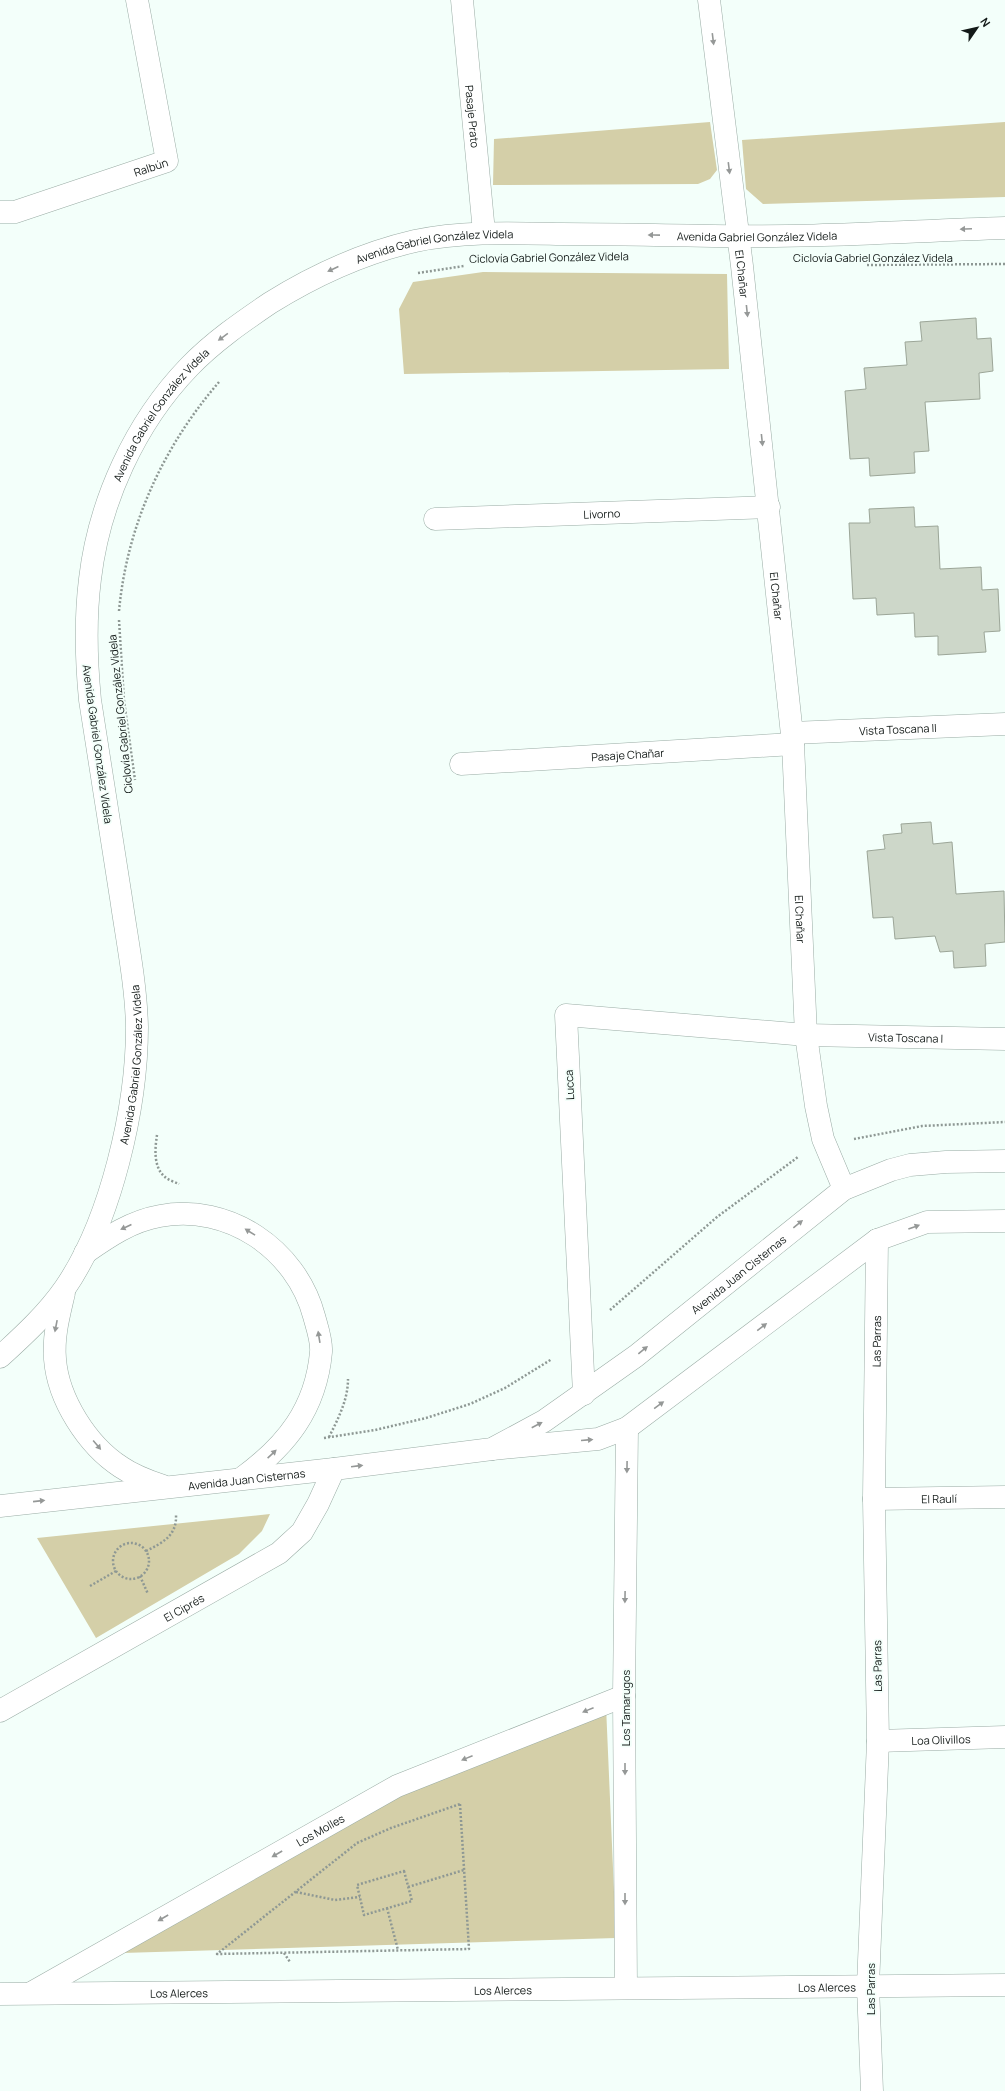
<svg xmlns="http://www.w3.org/2000/svg" width="1005" height="2091" font-family="Manrope,sans-serif">
<style>
.green{fill:#d4cfa8}
.building{fill:#cdd7c9;stroke:#9ca698}
.lines{fill:none;stroke-linecap:round;stroke-linejoin:round}
.minor-casing{stroke:#9aaca5;stroke-width:23}
.major-casing{stroke:#9aaca5;stroke-width:23}
.path{stroke:#8e9894;stroke-width:2.5;stroke-dasharray:2 2;stroke-linecap:butt}
.minor{stroke:#fff;stroke-width:22}
.major{stroke:#fff;stroke-width:22}
.oneway{fill:#959897}
.labels{text-anchor:middle;dominant-baseline:central;stroke-width:3.5;stroke-linejoin:round;paint-order:stroke}
.street-label{font-size:11px;fill:#131a18;stroke:#f3fffa}
</style>
<rect width="100%" height="100%" fill="#f3fffa"/>
<path class="green" d="M710,122L717,170L710,179L698,184L493,185L494,139Z
M1005,122V197L763,204L746,189L742,140Z
M483,272L727,274L729,369L404,374L399,309L413,282Z
M270,1514L262,1531L239,1554L96,1638L37,1538Z
M606,1706L616,1938L122,1953L412,1771Z"/>
<path class="building" d="M976,318L977,339L991,338L993,371L979,373L980,399L925,402L929,451L914,452L915,473L870,476L869,458L850,459L845,391L866,389L864,368L907,365L905,342L922,341L920,322Z
M914,507L915,527L938,526L940,569L981,567L982,590L998,589L1000,631L984,632L986,652L938,655V636L915,637L914,613L877,615L876,598L853,599L849,523H870L869,509Z
M931,822L933,844L952,842L956,894L1004,891L1005,942L985,944L986,966L954,968L953,951L940,952L935,936L895,939L893,917L873,918L867,851L885,849L883,835L902,833L901,824Z"/>
<g class="lines">
<defs>
<g id="minor">
<path id="s1" d="M462,0L484,232"/>
<path id="s2" d="M709,0L742,266L793,744L806,1035L816,1106L823,1139L844,1189"/>
<path id="s3" d="M0,212H15L167,161L137,0"/>
<path id="s4" d="M435,519L769,507"/>
<path id="s5" d="M792,733L1005,724"/>
<path id="s6" d="M461,764L793,744"/>
<path id="s7" d="M584,1394L566,1015L806,1035L1005,1039"/>
<path d="M492,1449L598,1439L627,1428L877,1240L927,1222L1005,1221"/>
<path id="s8" d="M874,1499L1005,1497"/>
<path id="s9" d="M0,1711L279,1553L302,1532L318,1504L334,1469"/>
<path id="s10" d="M878,1741L1005,1737"/>
<path d="M626,1988L624,1696L627,1428"/>
<path id="s11" d="M31,1993L397,1786L624,1696"/>
<path id="s12" d="M0,1994L1005,1985"/>
<path id="s13" d="M872,2091L868,1986L878,1741L874,1499L877,1240"/>
</g>
<g id="major">
<path d="M85,1253C108,1237 131,1221 160,1216C228,1203 296,1249 314,1316C317,1327 322,1341 321,1352C316,1409 286,1446 242,1478"/>
<path d="M64,1293C59,1315 53,1336 55,1359C58,1399 87,1445 121,1467C134,1476 148,1481 163,1486"/>
<path id="s14" d="M0,1357C23,1336 47,1314 65,1288C111,1221 137,1107 137,1027C136,984 127,940 121,898C111,832 100,766 90,700C86,659 85,619 90,579C99,502 135,423 189,367C213,342 242,322 270,303C315,275 363,253 415,241C463,231 512,233 561,234C611,234 662,235 713,236C810,238 908,231 1005,228"/>
<path id="s15" d="M0,1506L334,1469L492,1449L544,1421L636,1356L844,1189L891,1170L910,1165L946,1162L1005,1161"/>
</g>
</defs>
<use href="#minor" class="minor-casing"/>
<use href="#major" class="major-casing"/>
<path class="path" d="M867,265L1005,264
M418,273L464,266
M119,611C127,525 163,447 219,382
M119,620L124,701L135,780
M157,1135C155,1148 153,1167 165,1177C168,1180 175,1182 179,1184
M854,1139L922,1126L1005,1122
M610,1310L717,1217L798,1157
M329,1437C338,1419 348,1400 348,1379
M324,1438L375,1430L426,1418L470,1404L505,1388L552,1359
M113 1561a18 18 0 1 1 36 0a18 18 0 1 1-36 0Z
M146,1551C162,1543 177,1536 176,1515
M140,1576L148,1594
M90,1586L116,1571
M460,1804L469,1949L217,1954L357,1843L391,1828Z
M404,1871L412,1901L364,1915L357,1885Z
M408,1887L464,1870
M296,1892L335,1900L360,1897
M387,1908L398,1950
M284,1953L290,1962"/>
<use href="#minor" class="minor"/>
<use href="#major" class="major"/>
</g>
<defs><path id="oneway-solid" d="M-6-.8H1V-3.2L6.5 0L1 3.2V.8H-6Z"/></defs>
<g class="oneway">
<use href="#oneway-solid" transform="translate(713 39) rotate(83)"/>
<use href="#oneway-solid" transform="translate(729 168) rotate(83)"/>
<use href="#oneway-solid" transform="translate(966 229) rotate(178)"/>
<use href="#oneway-solid" transform="translate(654 235) rotate(-179)"/>
<use href="#oneway-solid" transform="translate(333 269) rotate(155)"/>
<use href="#oneway-solid" transform="translate(747 311) rotate(84)"/>
<use href="#oneway-solid" transform="translate(223 337) rotate(144)"/>
<use href="#oneway-solid" transform="translate(762 440) rotate(84)"/>
<use href="#oneway-solid" transform="translate(798 1224) rotate(-39)"/>
<use href="#oneway-solid" transform="translate(126 1227) rotate(155)"/>
<use href="#oneway-solid" transform="translate(914 1227) rotate(-20)"/>
<use href="#oneway-solid" transform="translate(250 1232) rotate(-148)"/>
<use href="#oneway-solid" transform="translate(56 1326) rotate(101)"/>
<use href="#oneway-solid" transform="translate(762 1327) rotate(-37)"/>
<use href="#oneway-solid" transform="translate(319 1337) rotate(-99)"/>
<use href="#oneway-solid" transform="translate(643 1350) rotate(-39)"/>
<use href="#oneway-solid" transform="translate(659 1405) rotate(-36)"/>
<use href="#oneway-solid" transform="translate(537 1425) rotate(-28)"/>
<use href="#oneway-solid" transform="translate(587 1440) rotate(-5)"/>
<use href="#oneway-solid" transform="translate(97 1445) rotate(50)"/>
<use href="#oneway-solid" transform="translate(272 1454) rotate(-43)"/>
<use href="#oneway-solid" transform="translate(357 1466) rotate(-7)"/>
<use href="#oneway-solid" transform="translate(627 1467) rotate(91)"/>
<use href="#oneway-solid" transform="translate(39 1501) rotate(-6)"/>
<use href="#oneway-solid" transform="translate(625 1597) rotate(91)"/>
<use href="#oneway-solid" transform="translate(588 1710) rotate(158)"/>
<use href="#oneway-solid" transform="translate(467 1758) rotate(158)"/>
<use href="#oneway-solid" transform="translate(625 1769) rotate(90)"/>
<use href="#oneway-solid" transform="translate(277 1854) rotate(150)"/>
<use href="#oneway-solid" transform="translate(625 1899) rotate(90)"/>
<use href="#oneway-solid" transform="translate(163 1918) rotate(150)"/>
</g>
<g class="labels">
<g class="street-label">
<text stroke="none"><textPath href="#s1" startOffset="117">Pasaje Prato</textPath></text>
<text stroke="none"><textPath href="#s3" startOffset="158">Ralbún</textPath></text>
<text stroke="none"><textPath href="#s14" startOffset="1663">Avenida Gabriel González Videla</textPath></text>
<text stroke="none"><textPath href="#s14" startOffset="1339">Avenida Gabriel González Videla</textPath></text>
<text transform="translate(549 257) rotate(-1)">Ciclovía Gabriel González Videla</text>
<text x="873" y="257">Ciclovía Gabriel González Videla</text>
<text stroke="none"><textPath href="#s2" startOffset="276">El Chañar</textPath></text>
<text stroke="none"><textPath href="#s14" startOffset="1003">Avenida Gabriel González Videla</textPath></text>
<text stroke="none"><textPath href="#s4" startOffset="167">Livorno</textPath></text>
<text stroke="none"><textPath href="#s2" startOffset="600">El Chañar</textPath></text>
<text transform="translate(120 714) rotate(-96)">Ciclovía Gabriel González Videla</text>
<text stroke="none"><textPath href="#s5" startOffset="106">Vista Toscana II</textPath></text>
<text transform="translate(98 744) rotate(82)">Avenida Gabriel González Videla</text>
<text stroke="none"><textPath href="#s6" startOffset="167">Pasaje Chañar</textPath></text>
<text stroke="none"><textPath href="#s2" startOffset="924">El Chañar</textPath></text>
<text stroke="none"><textPath href="#s7" startOffset="720">Vista Toscana I</textPath></text>
<text stroke="none"><textPath href="#s14" startOffset="331">Avenida Gabriel González Videla</textPath></text>
<text transform="translate(569 1085) rotate(-93)">Lucca</text>
<text stroke="none"><textPath href="#s15" startOffset="798">Avenida Juan Cisternas</textPath></text>
<text stroke="none"><textPath href="#s13" startOffset="750">Las Parras</textPath></text>
<text stroke="none"><textPath href="#s15" startOffset="248">Avenida Juan Cisternas</textPath></text>
<text stroke="none"><textPath href="#s8" startOffset="65">El Raulí</textPath></text>
<text stroke="none"><textPath href="#s9" startOffset="211">El Ciprés</textPath></text>
<text transform="translate(877 1666) rotate(-91)">Las Parras</text>
<text transform="translate(625 1708) rotate(-90)">Los Tamarugos</text>
<text stroke="none"><textPath href="#s10" startOffset="63">Loa Olivillos</textPath></text>
<text stroke="none"><textPath href="#s11" startOffset="332">Los Molles</textPath></text>
<text stroke="none"><textPath href="#s12" startOffset="827">Los Alerces</textPath></text>
<text transform="translate(870 1989) rotate(-90)">Las Parras</text>
<text stroke="none"><textPath href="#s12" startOffset="503">Los Alerces</textPath></text>
<text stroke="none"><textPath href="#s12" startOffset="179">Los Alerces</textPath></text>
</g>
</g>
<g transform="translate(977 28) rotate(56)" stroke="#f3fffa" stroke-width="3" paint-order="stroke">
<path d="M0-3L7 15L0 10L-7 15Z" fill="#131a18"/>
<text y="-6" font-size="11" font-weight="bold" text-anchor="middle" fill="#131a18">N</text>
</g>
</svg>
